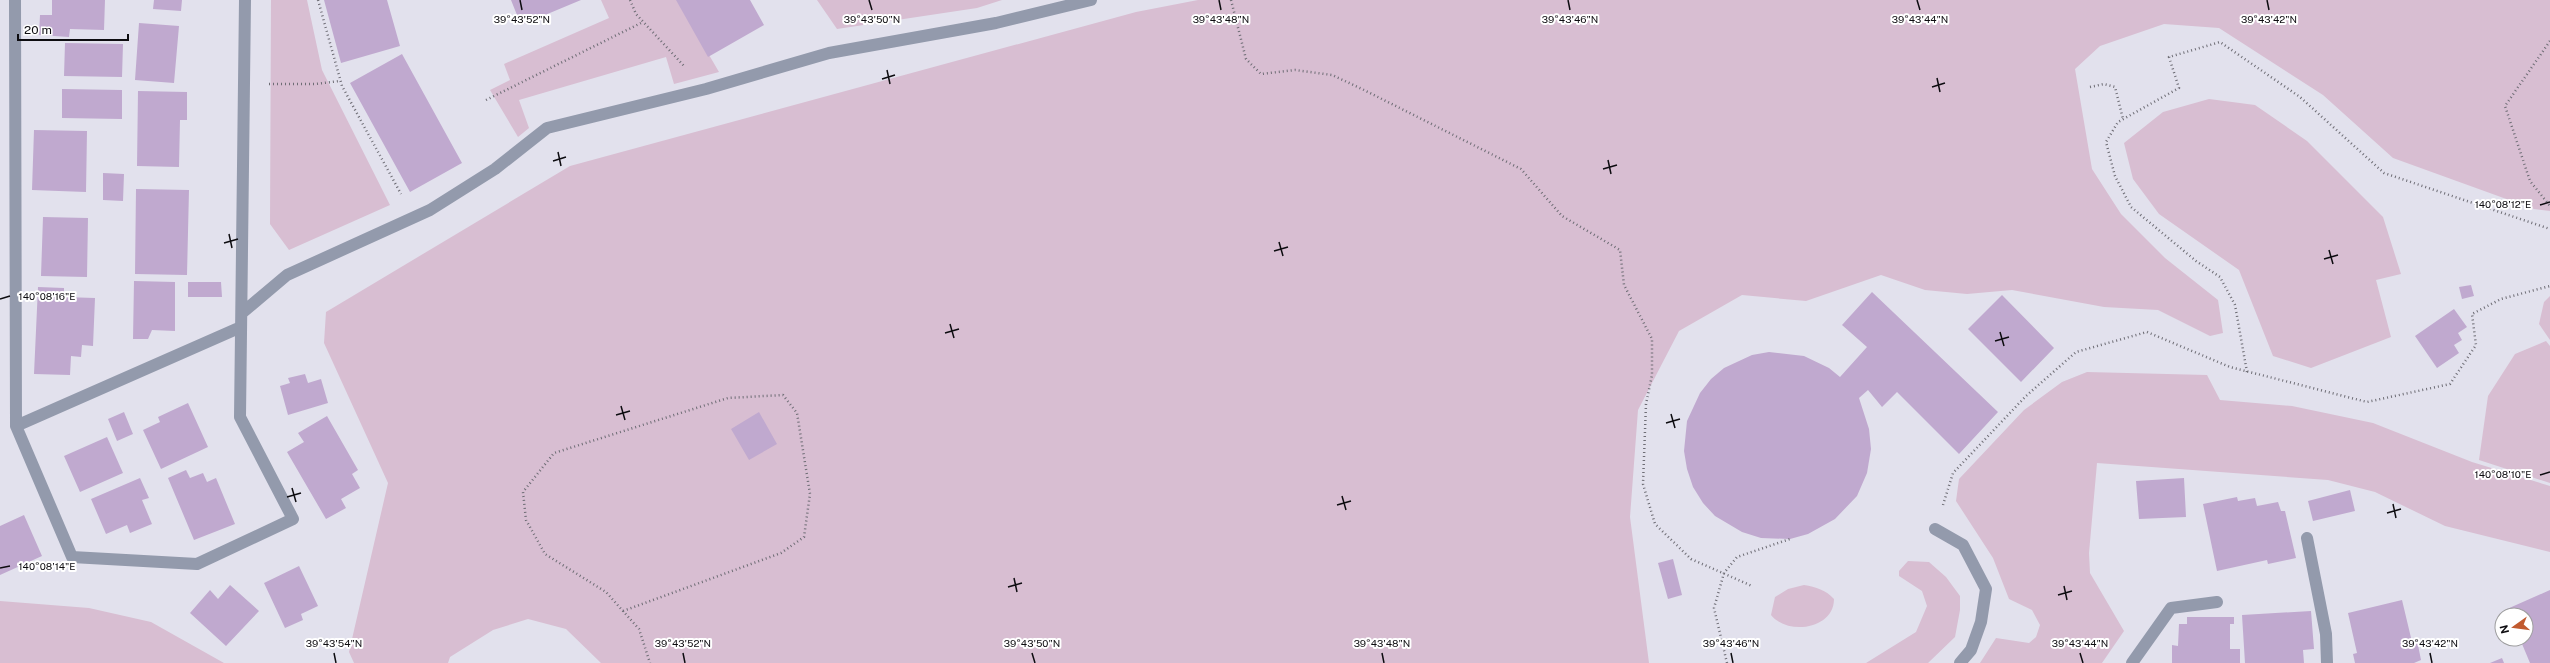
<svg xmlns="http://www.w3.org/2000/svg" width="2550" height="663" font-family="'Public Sans',sans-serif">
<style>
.green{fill:#d8bed2}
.building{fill:#c0a9cf}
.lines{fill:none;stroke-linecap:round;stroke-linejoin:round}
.path{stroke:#6e6d75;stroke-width:2.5;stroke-dasharray:1 3;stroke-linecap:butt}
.minor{stroke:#939aac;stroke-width:12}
.ticks{fill:none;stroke:#0d0c10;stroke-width:1.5}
.ticks-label{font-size:10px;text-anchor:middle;fill:#0d0c10;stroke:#fff;stroke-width:4;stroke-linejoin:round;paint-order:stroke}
</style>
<rect width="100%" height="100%" fill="#e2e1ed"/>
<path class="green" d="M271,0H307L322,70L390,205L289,250L270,224Z
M601,0H677L719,72L674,84L666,57L519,100L529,128L518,137L490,90L510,80L504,64L609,18Z
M817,0H1002L977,8L837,29Z
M1198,0H2550V211L2534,209L2393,158L2323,95L2219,28L2164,24L2100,46L2075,69L2092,169L2121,214L2165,258L2218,300L2223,333L2210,336L2158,310L2104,307L2012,290L1967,294L1925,290L1881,275L1806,301L1742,295L1679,331L1638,410L1630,517L1649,663H601L566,629L528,619L493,630L450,657L448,663H354L349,652L388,483L324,343L326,312L570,166L1136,12Z
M2209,99L2255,105L2307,141L2383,217L2401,274L2376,280L2391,337L2311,368L2273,356L2239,270L2159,214L2133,179L2124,143L2163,112Z
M2550,296V340L2539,324L2544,302Z
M2546,341L2550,346V483L2479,460L2488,396L2515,354Z
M2087,372L2207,375L2220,400L2292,406L2373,423L2472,462L2550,486V552L2445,526L2375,492L2328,480L2097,463L2089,553L2090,573L2124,631L2102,663H1980L1996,638L2029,643L2036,637L2040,625L2032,610L2009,599L1993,558L1956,501L1959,479L2024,410L2062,382Z
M1908,561L1929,562L1946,577L1960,596V610L1955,637L1928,663H1866L1916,632L1927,606L1922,591L1899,576V571Z
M1804,585C1816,587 1826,590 1834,599C1834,629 1788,636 1771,615L1775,597L1788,589Z
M0,601L89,608L151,622L224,663H0Z"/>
<path class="building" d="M52,0H105L104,30L70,29L69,37L39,35L40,15H52Z
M154,0H182L181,11L153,9Z
M324,0H387L400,46L341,63Z
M511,0H581L521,25Z
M676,0H750L764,25L708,57Z
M139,23L179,26L174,83L135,80Z
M65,43L123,44L122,77L64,76Z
M402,54L462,163L410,192L350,83Z
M62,89L122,90V119L62,118Z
M138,91L187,92V120H180L179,167L137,166Z
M34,130L87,131L86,192L32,190Z
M103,173L124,174L123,201L103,200Z
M136,189L189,190L187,275L135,274Z
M43,217L88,218L87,277L41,276Z
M134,281L175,282V331L152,330L148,339H133Z
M188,282H221L222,297H188Z
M2471,285L2474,296L2462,299L2459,287Z
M38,287L64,288V297L95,298L93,346L82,345L81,357L71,356L70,375L34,374Z
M1872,292L1998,412L1959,454L1897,392L1882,407L1868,390L1859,398L1869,429L1871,449L1867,473L1857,496L1835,519L1808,534L1790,539L1761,538L1742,532L1715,516L1703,503L1693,487L1687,469L1684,451L1687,421L1700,393L1711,379L1724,368L1752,355L1769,352L1804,356L1829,368L1840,377L1867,347L1842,325Z
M2002,295L2054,348L2021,382L1968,329Z
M2454,309L2467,327L2458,333L2462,340L2454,345L2459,353L2437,368L2415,336Z
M305,374L308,383L321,379L328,403L288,415L280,386L290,383L288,378Z
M188,403L208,447L161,469L143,430L160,422L158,417Z
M124,412L133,434L117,441L108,419Z
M759,412L777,444L749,460L731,429Z
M327,416L358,470L352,474L360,488L341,499L346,508L326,519L287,452L304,442L298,433Z
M107,437L123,473L80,492L64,456Z
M186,470L190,478L203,473L207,482L216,478L235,524L194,540L168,478Z
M140,478L149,498L142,500L152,524L130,533L127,525L106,534L91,499Z
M2184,478L2186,517L2139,519L2136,481Z
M2350,490L2355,511L2313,521L2308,501Z
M2237,497L2238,501L2255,498L2257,506L2278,502L2281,511H2285L2296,558L2268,564L2267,560L2217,571L2203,504Z
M24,515L42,556L0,575V526Z
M1673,559L1682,595L1668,599L1658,563Z
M299,566L318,606L301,614L303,620L285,628L264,583Z
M230,585L259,611L226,646L190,613L210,590L218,599Z
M2550,590V663H2530L2520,639H2526V615H2509L2507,609Z
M2402,600L2412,642L2417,640L2421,660L2414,663H2355L2353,654L2357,653L2348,613Z
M2311,611L2314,649L2303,650L2304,663H2245L2242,615Z
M2187,617H2234V624H2230V649H2240V663H2172V645L2178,646L2179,624H2187Z
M2502,658L2504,663H2490Z"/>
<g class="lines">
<path class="path" d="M318,0L342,86L401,194
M630,0L636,14L685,67
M1231,0L1246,59L1261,74L1295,70L1332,75L1362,89L1521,169L1562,216L1620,250L1624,285L1652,339V375L1646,404L1643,484L1655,524L1691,559L1752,586
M2550,41L2505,106L2530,181L2550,206
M269,84H315L340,81
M2090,87L2104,84L2115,87L2123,119
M486,100L643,22
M2247,372L2235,305L2220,277L2196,261L2131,207L2115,176L2106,142L2118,122L2179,88L2169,57L2220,42L2300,97L2384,173L2550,229
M1943,505L1953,473L2026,396L2076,352L2147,332L2230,367L2367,402L2450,384L2476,345L2472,314L2501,299L2550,286
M623,611L781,553L804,537L810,494L797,413L783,395L728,398L554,453L523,492L526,520L545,554L606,592L639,629L650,663
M1727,663L1714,608L1724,573L1737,557L1790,539"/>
<path class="minor" d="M15,0L16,426L72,557L197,564L293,519L240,417L245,0
M242,313L287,275L430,210L495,169L547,128L706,89L829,53L996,23L1091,0
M16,426L241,327
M1935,529L1963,545L1986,589L1981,622L1971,650L1960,663
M2307,538L2326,634L2327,663
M2132,663L2171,608L2217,602"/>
</g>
<path class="ticks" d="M520,0L522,10M869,0L872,10M1219,0L1221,10M1568,0L1570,10M1917,0L1920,10M2267,0L2269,10M887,70L890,84M1937,78L1940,92M882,79L895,75M1932,87L1945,83M558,152L561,166M1608,160L1611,174M553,161L566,157M1603,169L1617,165M2540,205L2550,202M229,234L232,248M1279,242L1283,256M224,243L238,239M2329,250L2333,264M1274,251L1288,247M2324,259L2338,255M0,299L10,296M950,324L954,338M2000,332L2004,346M945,333L959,329M1995,341L2009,337M621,406L625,420M1671,414L1675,428M616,415L630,411M1666,423L1680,419M2540,475L2550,472M292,488L296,502M1342,496L1346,510M287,497L301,493M2393,504L2396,518M1337,505L1351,501M2387,513L2401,509M0,568L10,566M1014,578L1017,592M2064,586L2067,600M1008,587L1022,583M2058,595L2072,591M334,653L336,663M683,653L685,663M1032,653L1035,663M1382,653L1384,663M1731,653L1733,663M2080,653L2083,663M2430,653L2432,663"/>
<g class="ticks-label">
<text x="522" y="23">39°43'52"N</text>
<text x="872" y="23">39°43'50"N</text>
<text x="1221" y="23">39°43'48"N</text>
<text x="1570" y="23">39°43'46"N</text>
<text x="1920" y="23">39°43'44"N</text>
<text x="2269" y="23">39°43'42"N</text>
<text x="2503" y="208">140°08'12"E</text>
<text x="47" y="300">140°08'16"E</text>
<text x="2503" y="478">140°08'10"E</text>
<text x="47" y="570">140°08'14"E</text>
<text x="334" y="647">39°43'54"N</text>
<text x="683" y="647">39°43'52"N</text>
<text x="1032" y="647">39°43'50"N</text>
<text x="1382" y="647">39°43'48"N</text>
<text x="1731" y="647">39°43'46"N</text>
<text x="2080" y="647">39°43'44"N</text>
<text x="2430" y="647">39°43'42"N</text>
</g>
<g transform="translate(2514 627) rotate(256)"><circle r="19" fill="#ffffff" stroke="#9e9e9f"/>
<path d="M0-3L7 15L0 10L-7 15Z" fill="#c15a2f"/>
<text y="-6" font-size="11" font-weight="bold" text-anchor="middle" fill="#0d0c10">N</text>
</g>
<path d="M18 34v6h110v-6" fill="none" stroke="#0d0c10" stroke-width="2"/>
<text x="24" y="34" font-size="12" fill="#0d0c10" stroke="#ffffff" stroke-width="3" paint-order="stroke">20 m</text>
</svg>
